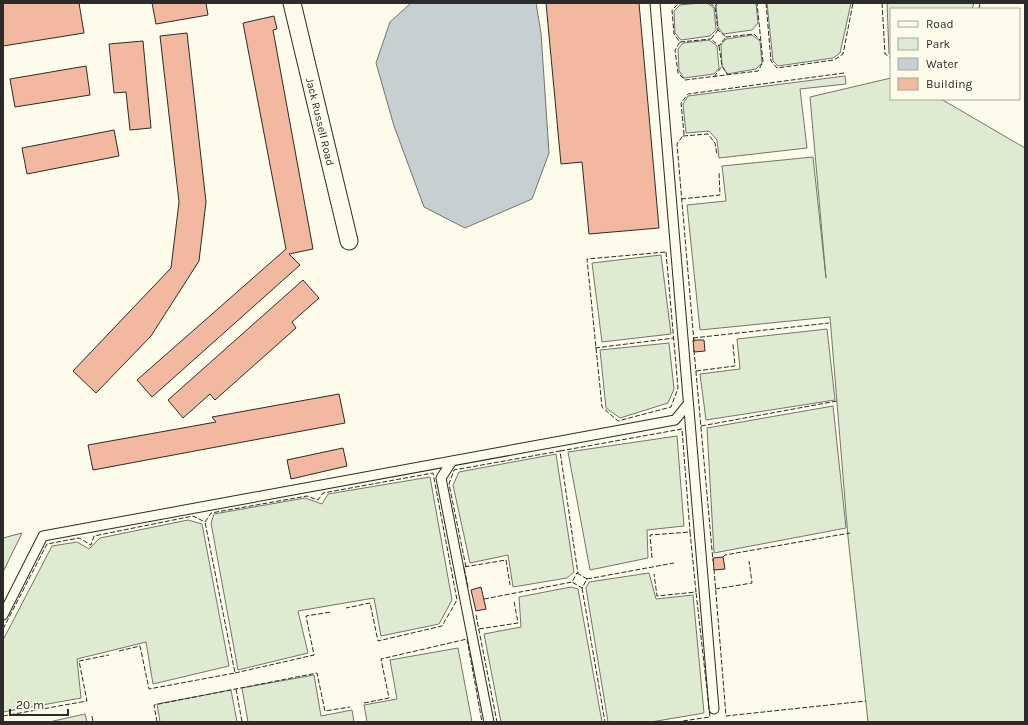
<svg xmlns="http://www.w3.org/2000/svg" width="1028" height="725" font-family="Karla,sans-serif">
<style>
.green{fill:#deebd1;stroke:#74746e}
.water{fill:#c7d0d0;stroke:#74746e}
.building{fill:#f2b8a0;stroke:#2b2b2b}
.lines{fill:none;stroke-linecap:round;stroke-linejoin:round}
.lane-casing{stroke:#2b2b2b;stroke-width:11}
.street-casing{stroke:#2b2b2b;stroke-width:19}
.lane{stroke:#fdfbea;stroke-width:9}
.street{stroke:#fdfbea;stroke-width:17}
.fence{stroke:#2b2b2b;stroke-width:1;stroke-dasharray:5 2;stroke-linecap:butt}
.labels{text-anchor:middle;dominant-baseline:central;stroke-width:3;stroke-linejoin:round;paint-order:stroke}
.street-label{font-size:11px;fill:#2b2b2b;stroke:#fdfbea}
</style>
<rect width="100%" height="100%" fill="#fdfbea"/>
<path class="green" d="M699,3H707L714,8L716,30L710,36L681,40L675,33L674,11L680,5Z
M718,3H756L758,23L752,30L723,34L718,27L716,5Z
M767,3H851L840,53L833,58L778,66L773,61Z
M887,3H974L972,9H891V55L889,54Z
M752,35L760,41L762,63L756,69L727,74L722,66L721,45L726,39Z
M709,40L717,46L719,68L714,74L684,78L679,71L678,49L683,43Z
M845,76L846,84L800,89L807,148L719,158L717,140L709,131L686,133L683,104L688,96Z
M891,78V99H941L1025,148V722H868L848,537L830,317L700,330L687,205L726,201L722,166L813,157L826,278L810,97Z
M661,255L671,334L602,342L592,263Z
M827,329L835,400L706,420L700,374L740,369L737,339Z
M669,343L674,389L668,403L620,418L606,408L600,350Z
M833,406L846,528L714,553L707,428Z
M677,436L684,526L647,530L648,558L590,570L568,452Z
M556,454L574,572L567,578L513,587L508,555L470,563L453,485L459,472Z
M430,477L452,600L439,624L381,636L374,598L298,611L308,653L238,670L211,523L214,514L305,498L322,504L328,494Z
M188,520L202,524L229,666L153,684L146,642L77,659L81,698L3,712V640L52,546L77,542L89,549L100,538Z
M22,533L3,572V538Z
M649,573L656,599L693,595L704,713L651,722H608L586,588L589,582Z
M571,587L578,589L602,722H501L484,634L521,627L519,597Z
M458,648L472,722H367L364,705L397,699L390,660Z
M314,675L321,716L352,710L354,722H248L242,688Z
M231,690L237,722H160L157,704Z
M85,714L87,722H49Z"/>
<path class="water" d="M411,3H536L541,33L549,153L532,199L465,228L424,207L394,126L376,63L390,22Z"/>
<path class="building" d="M3,3H79L84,33L3,46Z
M152,3H206L208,15L156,24Z
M546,3H639L659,228L589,234L582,162L561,164Z
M274,16L277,29L273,30L313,249L289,254L300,265L152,397L137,380L286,249L243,23Z
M187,33L206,202L199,261L151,336L96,393L73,371L171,268L179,202L160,36Z
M143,41L151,128L130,130L126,92L114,93L109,44Z
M86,66L90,95L15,107L10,79Z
M114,130L119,156L27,174L22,148Z
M303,280L319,298L292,322L296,328L215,400L210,394L183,418L168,400Z
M693,340H704L705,351L694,352Z
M339,394L345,423L93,470L88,445L216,422L212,417Z
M343,448L347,466L291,479L287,460Z
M723,557L725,569L714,570L713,558Z
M481,587L486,609L476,611L471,590Z"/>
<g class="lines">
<defs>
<path id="lane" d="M655,3L714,709
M452,461L441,478L489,722
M3,615L43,536L675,420L688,404"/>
<g id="street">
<path id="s1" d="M292,3L349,241"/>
</g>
</defs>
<use href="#lane" class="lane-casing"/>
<use href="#street" class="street-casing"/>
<use href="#lane" class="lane"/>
<use href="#street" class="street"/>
<path class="fence" d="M684,3L678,4L672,10L674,34L680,42L675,50L678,73L685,80L758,71L763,62L757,3
M710,3L715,7L717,3
M766,3L771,61L777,68L834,60L843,54L853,3
M882,3L885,54L891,58
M715,7L718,30L726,37L719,46L711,39L718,30
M979,9L980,3
M726,37L754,34L760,40
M680,42L711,39
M719,46L722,66L728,75
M714,77L722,66
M953,99H954
M683,136L708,134L715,143L717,155
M681,199L720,195L719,172
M666,252L678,388L671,407L618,421L602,407L587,259Z
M693,338L829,323
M694,342L677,144L684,134L681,103L688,94L844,73
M595,348L674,338
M694,350L713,561
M696,371L735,366L733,344
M701,426L837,401
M560,451L682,429L690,532
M723,557L725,555L850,533
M652,558L650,535L690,532L696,592L657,596L654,574
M466,567L449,484L454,470L560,451L578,574
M714,569L726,716L866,701
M577,573L587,579L582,588L572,582Z
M587,579L674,563
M468,587L464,567L506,560L510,585
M582,588L605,722
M715,589L752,583L749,561
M484,599L572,582
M476,615L497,722
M3,629L47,544L79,538L91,545L94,536L193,516L205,522L211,513L307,496L318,500L323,493L433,473L457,600L442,626L378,641L370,603L346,608
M479,629L518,623L514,601
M119,651L140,646L149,689L235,673L205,522
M235,673L314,655L306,616L331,612
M236,689L242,722
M364,703L389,698L381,659L467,639L482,722
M3,716L87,701L79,661L109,655
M92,716L93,722
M157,722L154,705L317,673L325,711L350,707
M676,722L710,717L696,592"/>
</g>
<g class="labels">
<g class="street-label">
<text stroke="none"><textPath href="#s1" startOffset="122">Jack Russell Road</textPath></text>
</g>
</g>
<rect width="1028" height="725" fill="none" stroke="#2b2b2b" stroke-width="8"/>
<rect x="890" y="8" width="130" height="92" fill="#fdfbea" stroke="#a9a89e"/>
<rect x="898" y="21" width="20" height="6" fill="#fdfbea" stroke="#a9a89e"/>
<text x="926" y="28" font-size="12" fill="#2b2b2b">Road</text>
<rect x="898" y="38" width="20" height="12" fill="#deebd1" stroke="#a9a89e"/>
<text x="926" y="48" font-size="12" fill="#2b2b2b">Park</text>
<rect x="898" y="58" width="20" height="12" fill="#c7d0d0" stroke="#a9a89e"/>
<text x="926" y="68" font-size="12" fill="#2b2b2b">Water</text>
<rect x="898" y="78" width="20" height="12" fill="#f2b8a0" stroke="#a9a89e"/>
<text x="926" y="88" font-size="12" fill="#2b2b2b">Building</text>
<path d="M10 709v6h58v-6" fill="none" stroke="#2b2b2b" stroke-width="2"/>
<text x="16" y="709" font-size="12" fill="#2b2b2b" stroke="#fdfbea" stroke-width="3" paint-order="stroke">20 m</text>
</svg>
